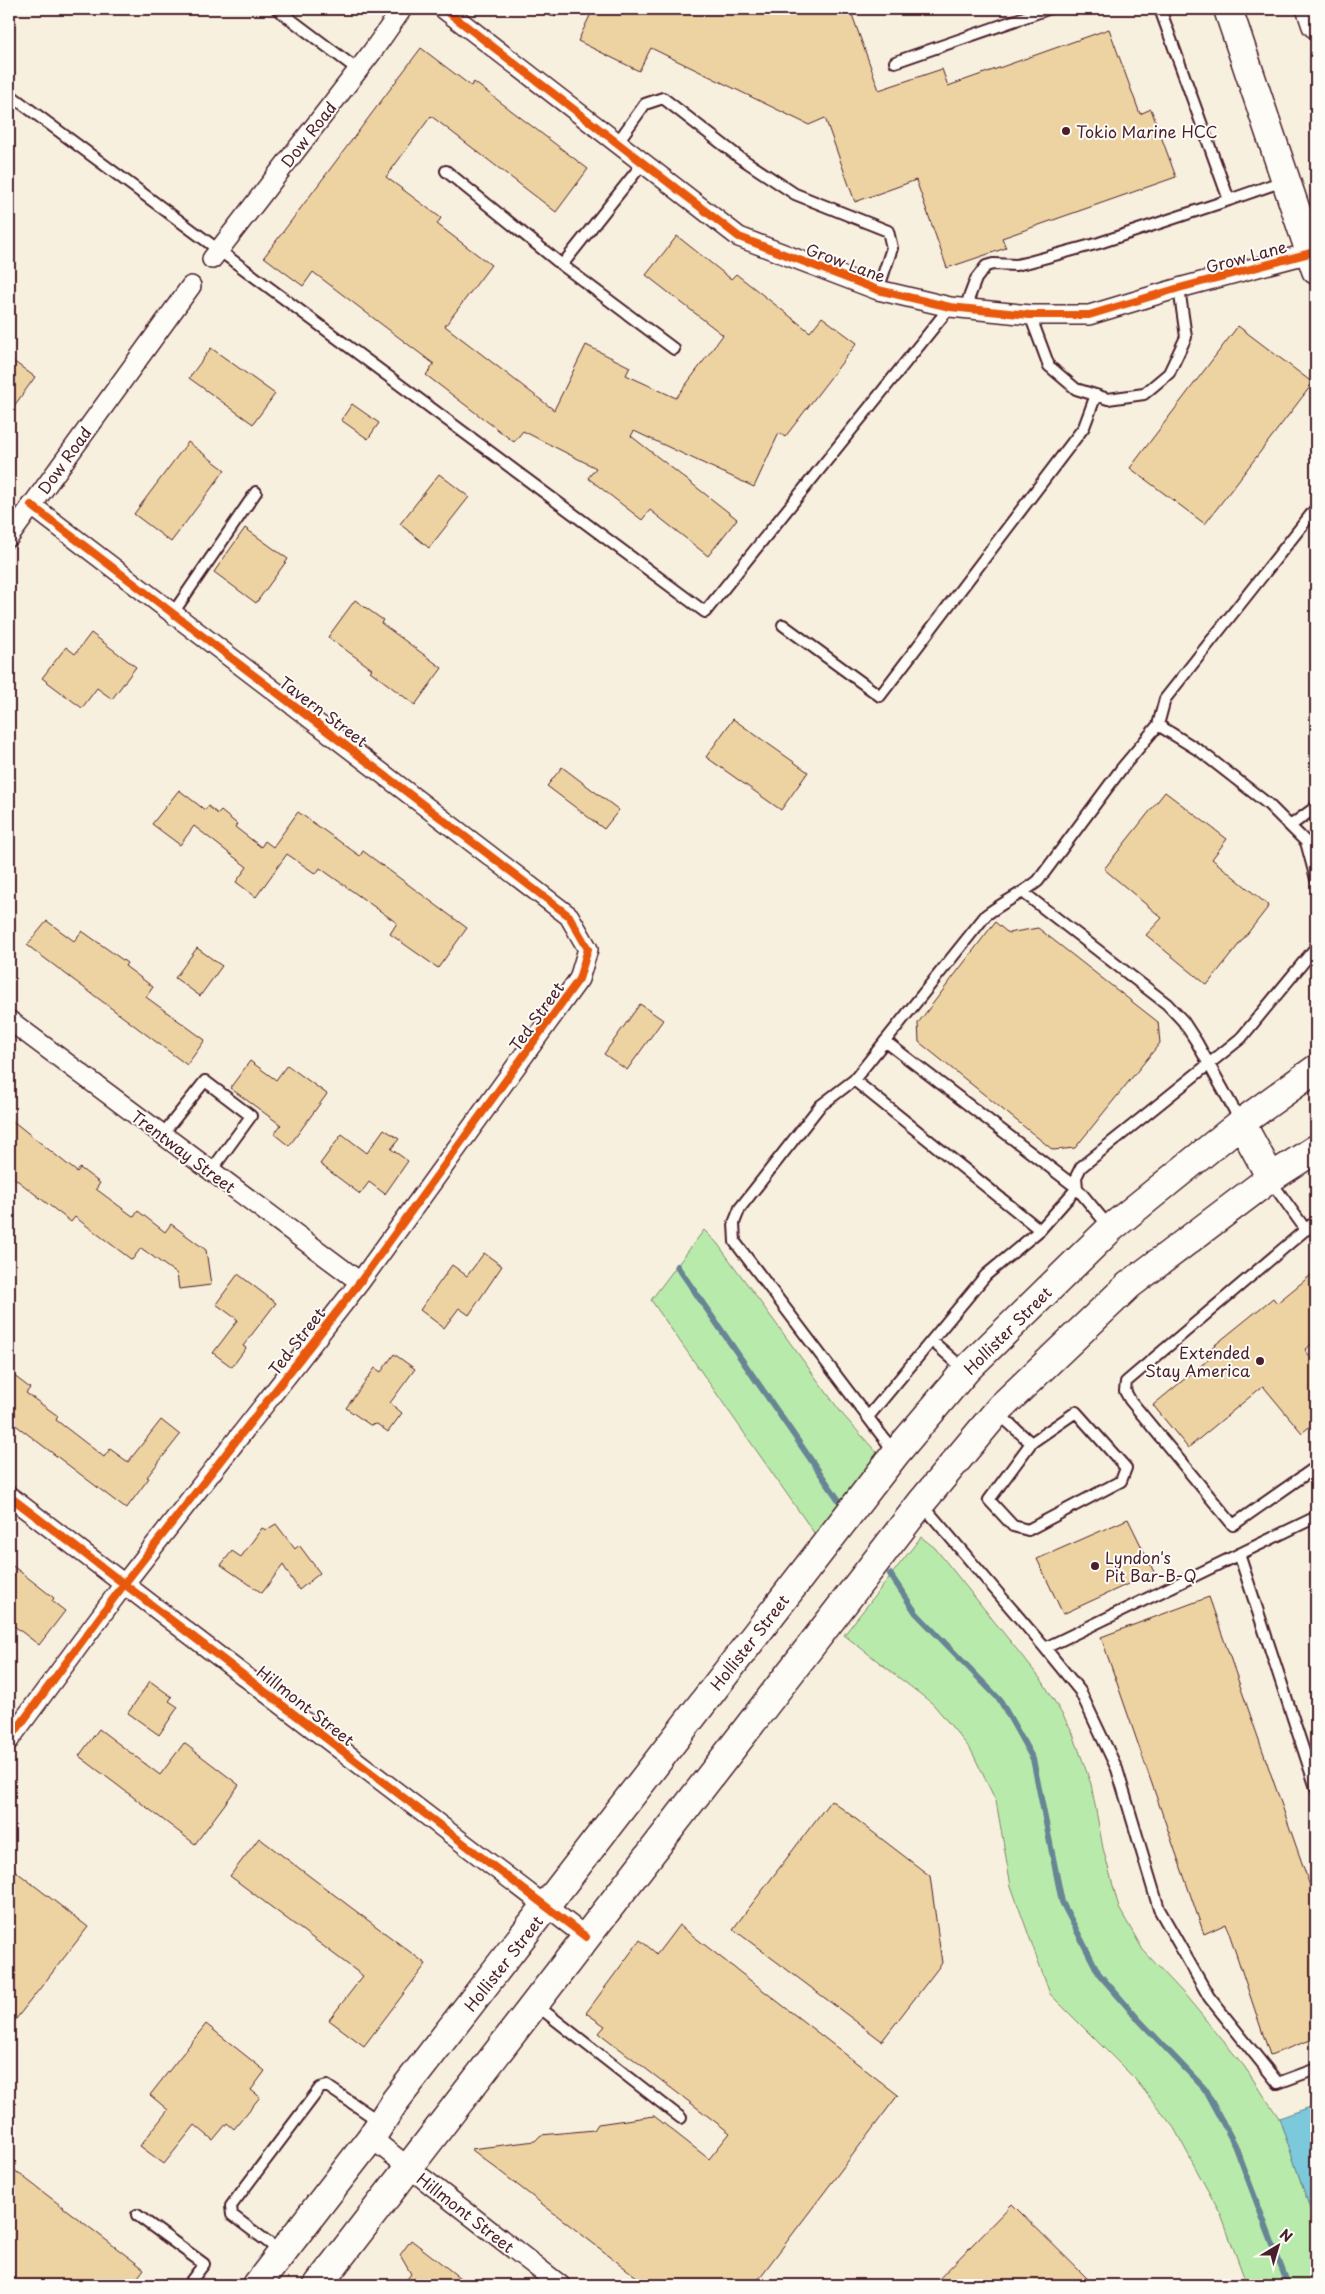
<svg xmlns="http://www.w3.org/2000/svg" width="1325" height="2294" font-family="'Playpen Sans',sans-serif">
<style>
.green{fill:#b8ebab;stroke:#81856b}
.water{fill:#7cc9db;stroke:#688595}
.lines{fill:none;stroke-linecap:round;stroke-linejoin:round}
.stream{stroke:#688595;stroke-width:6}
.building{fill:#eed3a2;stroke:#4a1f2b}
.service-casing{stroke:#4a1f2b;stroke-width:14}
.minor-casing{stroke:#4a1f2b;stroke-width:22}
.secondary-casing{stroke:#4a1f2b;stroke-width:31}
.motorway-casing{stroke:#4a1f2b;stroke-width:31}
.service{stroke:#fdfcf7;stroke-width:10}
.minor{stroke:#fdfcf7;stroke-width:19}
.secondary{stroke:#fdfcf7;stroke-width:28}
.motorway{stroke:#fdfcf7;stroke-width:28}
.cycleway-casing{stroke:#fdfcf7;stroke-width:11}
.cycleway{stroke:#e8590c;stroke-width:8}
.poi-dot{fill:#4a1f2b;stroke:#fdfcf7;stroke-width:2}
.labels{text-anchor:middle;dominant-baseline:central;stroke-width:4;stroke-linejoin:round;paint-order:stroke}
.poi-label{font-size:16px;fill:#4a1f2b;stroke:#fdfcf7;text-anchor:start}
.street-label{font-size:16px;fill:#4a1f2b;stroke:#fdfcf7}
</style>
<rect width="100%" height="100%" fill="#f8f0de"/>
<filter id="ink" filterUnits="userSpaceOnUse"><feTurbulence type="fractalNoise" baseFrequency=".02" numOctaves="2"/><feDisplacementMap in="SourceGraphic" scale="10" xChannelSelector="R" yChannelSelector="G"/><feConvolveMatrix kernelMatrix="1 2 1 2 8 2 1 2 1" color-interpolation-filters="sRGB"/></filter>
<g filter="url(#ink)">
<path class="green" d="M704,1230L717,1243L843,1415L879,1455L817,1537L651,1300Z
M921,1537L935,1548L1043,1682L1072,1731L1091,1784L1103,1848L1119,1908L1143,1950L1185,1995L1244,2066L1279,2118L1316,2226V2285H1247L1221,2215L1174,2128L1135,2079L1050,1994L1011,1886L996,1801L971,1750L933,1704L844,1635Z"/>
<path class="water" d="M1316,2105V2226L1279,2118Z"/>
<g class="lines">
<path class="stream" d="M677,1266L838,1499
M890,1574L916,1613L1000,1700L1033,1759L1062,1902L1099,1974L1139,2020L1204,2088L1235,2145L1288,2285"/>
</g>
<path class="building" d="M593,9H850L879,90L942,69L948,86L1109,29L1140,114L1151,109L1176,177L1002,238L1006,248L947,268L916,180L855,202L825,118L809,125L651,48L639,71L578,41Z
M421,48L471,86L474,82L588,169L556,212L431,116L386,177L441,218L437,224L491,265L445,326L554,410L586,345L630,367L626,375L676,398L723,335L646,275L677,236L731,279L736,274L810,332L822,317L857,343L785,437L779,433L754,487L634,431L631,436L737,519L708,556L650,510L642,520L588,478L596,468L523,431L514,442L426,375L434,364L368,314L313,272L303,286L264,257Z
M1238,326L1313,383L1205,524L1130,468Z
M211,348L275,394L253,424L189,378Z
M9,358L35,377L9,413Z
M352,404L379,423L368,439L341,420Z
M188,442L225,470L171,542L134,514Z
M439,474L469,497L429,548L400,524Z
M245,528L288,559L256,603L214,572Z
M355,600L383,620L381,623L442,668L415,705L370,671L372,669L328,637Z
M91,633L136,667L112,699L97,688L82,708L42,678L66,647L75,654Z
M733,719L808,772L781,810L706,757Z
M562,767L619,810L604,829L547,786Z
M179,790L205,810L208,806L218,814L221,811L237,824L235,827L261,847L265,841L273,847L298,812L360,856L363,851L467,928L438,968L390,934L397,923L320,868L316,874L287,854L256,897L236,882L247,867L194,826L180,845L152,824Z
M1165,792L1227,839L1212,859L1269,906L1207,985L1146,935L1162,918L1104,869Z
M47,921L74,941L82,931L127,963L125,966L153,987L146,997L205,1040L187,1065L27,945Z
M995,922L1008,933L1038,928L1158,1022L1160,1043L1075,1148L1053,1150L919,1042L918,1023Z
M197,948L222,966L200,996L175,978Z
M640,1004L663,1020L627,1070L604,1054Z
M250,1061L276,1080L287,1065L327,1094L289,1146L274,1134L281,1125L230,1088Z
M9,1118L77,1172L80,1168L100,1183L96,1189L134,1217L138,1211L165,1232L171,1224L206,1250L211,1285L179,1289L177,1274L141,1248L132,1260L75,1217L71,1222L9,1174Z
M384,1129L399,1139L391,1149L408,1161L385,1194L369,1182L360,1194L320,1164L342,1134L367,1153Z
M484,1253L502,1266L469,1315L459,1308L444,1328L420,1310L452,1265L467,1276Z
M1316,1271V1340L1305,1350L1316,1364V1421L1302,1433L1263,1386L1188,1448L1153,1405L1209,1359L1205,1353L1273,1298L1277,1303Z
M238,1274L276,1303L243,1346L246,1348L232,1367L213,1353L238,1320L216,1304Z
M394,1354L415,1369L390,1403L402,1413L388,1432L377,1424L370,1425L346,1408L375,1368L381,1372Z
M9,1372L30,1388L26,1393L58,1416L56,1420L104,1457L110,1449L128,1462L161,1420L180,1435L147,1477L149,1478L126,1509L9,1420Z
M1128,1519L1154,1572L1063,1614L1037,1559Z
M276,1524L295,1549L299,1545L320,1573L299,1590L283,1565L262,1593L221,1565L232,1551L241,1557L262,1528L266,1530Z
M9,1563L54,1598L52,1601L65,1611L39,1645L9,1622Z
M1209,1597L1316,1903V2038L1270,2055L1226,1924L1204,1934L1101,1637Z
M150,1681L172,1697L169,1701L178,1707L159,1735L128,1713Z
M99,1729L160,1775L184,1743L239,1785L195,1844L79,1756Z
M831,1800L930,1876L942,1963L882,2041L733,1929Z
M259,1838L426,1964L364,2046L329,2020L363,1976L230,1876Z
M9,1866L88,1927L9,2028Z
M679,1925L898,2095L754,2285H647L471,2149L535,2141L541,2135L594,2130L598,2124L654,2116L709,2159L730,2133L599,2033L605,2026L586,2013L640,1940L657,1954Z
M206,2024L265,2071L251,2090L260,2097L234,2129L227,2123L213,2140L195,2125L164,2164L140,2146L168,2110L150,2095Z
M9,2166L144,2269L132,2285H9Z
M1012,2204L1094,2285H933Z
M411,2240L428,2253L469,2285H402L411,2274L400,2255Z"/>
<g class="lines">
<defs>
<path id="service" d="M277,9L358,70
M1160,9L1229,200L1286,180
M553,10V9
M895,62L1048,9
M9,94L705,612L950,307
M617,143L645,104L663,98L739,157L795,194L888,231L892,248L878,290
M446,171L562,265L674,349
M562,265L643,163
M965,308L976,279L986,266L993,264L1016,265L1029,262L1099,243L1229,200
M1030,315L1049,366L1076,389L1108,399L1144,394L1169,373L1186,337L1179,288
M173,613L256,492
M783,625L880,696L1084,427L1096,395
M1158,725L1200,751L1268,804L1306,842L1316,879
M1290,826L1316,807
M1024,893L1167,1004L1183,1021L1196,1041L1241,1122
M885,1041L1077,1188L1110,1228
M854,1080L1040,1230
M162,1135L205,1081L251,1116L211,1171
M1270,1180L1306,1230
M1316,1224L1311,1225L1126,1382L1125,1391L1130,1400L1233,1525L1316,1467
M932,1341L965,1370
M998,1413L1031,1443L1076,1412L1126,1468L1121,1481L1028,1530L1013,1526L989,1500L1031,1443
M868,1417L986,1275L1040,1230L1077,1188L1076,1177L1081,1167L1241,1038L1316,947
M895,1453L735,1242L734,1223L740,1208L820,1106L854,1080L986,915C1003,902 1022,894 1038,881L1122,768L1158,725L1165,699L1316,508
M921,1503L1045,1648L1316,1517
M1239,1554L1316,1788
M1045,1648L1080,1691L1117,1769L1159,1909L1209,1997L1278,2083L1316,2069
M535,2004L681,2118
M137,2215L204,2264L188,2285
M281,2252L232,2215L231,2206L320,2088L327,2086L380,2122"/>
<path id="minor" d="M444,9L739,237L878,290L950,307L1030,315H1089L1179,288L1310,253
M212,259L372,52L402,9
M9,537L191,286
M9,1020L360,1282
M9,1496L586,1937
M9,1740L125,1583L360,1282L579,979L588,949L569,916L31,505
M371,2138L560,2285"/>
<path id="secondary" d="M1228,9L1316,270
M1241,1123L1271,1178
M257,2285L371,2138L395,2101L896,1453L966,1370L1111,1228L1241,1123L1316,1069
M318,2285L921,1503L1001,1407L1129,1285L1269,1179L1316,1149"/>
<path id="motorway" d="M1311,9L1316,24"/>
</defs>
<use href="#service" class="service-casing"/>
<use href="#minor" class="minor-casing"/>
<use href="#secondary" class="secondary-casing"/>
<use href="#motorway" class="motorway-casing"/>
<use href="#service" class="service"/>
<use href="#minor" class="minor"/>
<use href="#secondary" class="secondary"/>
<use href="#motorway" class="motorway"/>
<defs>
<path id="cycleway" d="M444,9L739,237L878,290L950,307L1030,315H1089L1179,288L1310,253
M9,1496L586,1937
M9,1740L125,1583L360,1282L579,979L588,949L569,916L31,505"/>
</defs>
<use href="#cycleway" class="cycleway-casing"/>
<use href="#cycleway" class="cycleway"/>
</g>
</g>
<g class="poi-dot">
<circle cx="1066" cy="131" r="5"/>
<circle cx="1260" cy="1361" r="5"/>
<circle cx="1095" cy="1566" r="5"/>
</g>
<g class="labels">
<g class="poi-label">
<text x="1076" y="131">Tokio Marine HCC</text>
<text x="1250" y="1352" text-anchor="end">Extended<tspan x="1250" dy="18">Stay America</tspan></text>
<text x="1105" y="1557">Lyndon's<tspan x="1105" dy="18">Pit Bar-B-Q</tspan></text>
</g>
<g class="street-label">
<text transform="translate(308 134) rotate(-52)">Dow Road</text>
<text transform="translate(1246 256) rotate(-15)">Grow Lane</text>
<text transform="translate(846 262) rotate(20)">Grow Lane</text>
<text transform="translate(64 460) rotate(-54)">Dow Road</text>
<text transform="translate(324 711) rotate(37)">Tavern Street</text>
<text transform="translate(536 1016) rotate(-54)">Ted Street</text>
<text transform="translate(184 1151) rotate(37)">Trentway Street</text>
<text transform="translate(1007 1330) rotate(-45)">Hollister Street</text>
<text transform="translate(296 1341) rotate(-52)">Ted Street</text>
<text transform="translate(749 1642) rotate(-52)">Hollister Street</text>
<text transform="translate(306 1705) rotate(38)">Hillmont Street</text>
<text transform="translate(503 1963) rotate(-52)">Hollister Street</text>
<text transform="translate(466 2212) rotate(38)">Hillmont Street</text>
</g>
</g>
<rect width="1325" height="2294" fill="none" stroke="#fdfcf7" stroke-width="30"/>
<rect x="15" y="15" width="1295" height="2264" fill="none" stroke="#4a1f2b" stroke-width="2" filter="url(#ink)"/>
<g transform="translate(1278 2246) rotate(38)" stroke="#fdfcf7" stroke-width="4" paint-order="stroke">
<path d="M0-4L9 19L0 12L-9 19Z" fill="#4a1f2b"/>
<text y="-8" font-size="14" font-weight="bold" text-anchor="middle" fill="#4a1f2b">N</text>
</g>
</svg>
